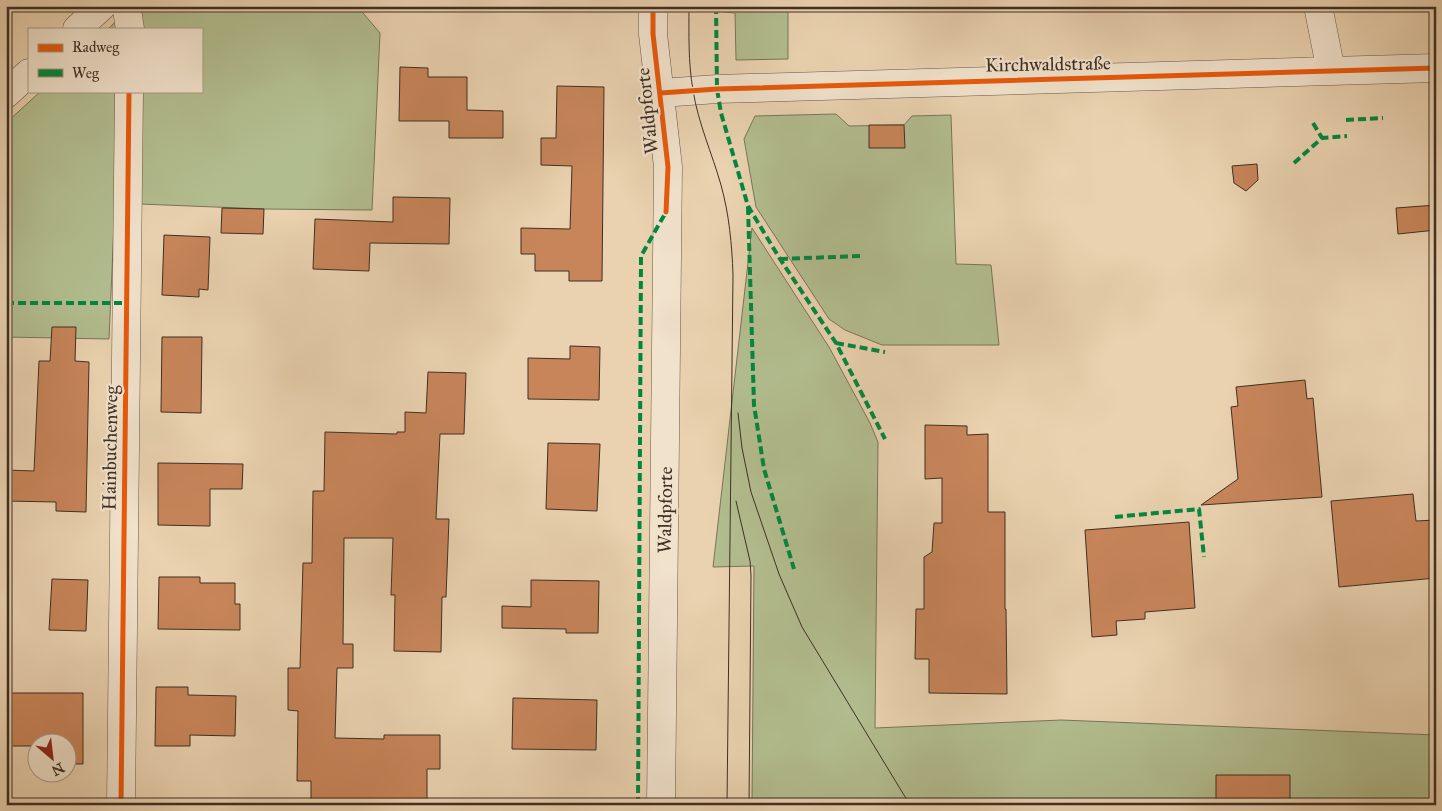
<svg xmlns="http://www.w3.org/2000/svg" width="1442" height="811" font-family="'IM FELL Great Primer',serif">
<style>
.green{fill:#b2bd8f;stroke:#78765a}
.building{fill:#c8855a;stroke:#3f2f24}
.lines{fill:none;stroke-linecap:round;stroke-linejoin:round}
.minor-casing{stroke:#6a5847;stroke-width:29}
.minor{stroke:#f1e2cc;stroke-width:28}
.tram{stroke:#3f2f24;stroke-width:1}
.quiet{stroke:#00873e;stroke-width:4;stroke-dasharray:8 4;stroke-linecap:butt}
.cycleway-casing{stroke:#f1e2cc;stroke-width:8}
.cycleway{stroke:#e8590c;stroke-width:5}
.labels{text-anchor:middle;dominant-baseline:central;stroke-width:4.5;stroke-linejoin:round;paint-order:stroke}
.street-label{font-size:19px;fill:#3f2f24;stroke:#f1e2cc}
</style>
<rect width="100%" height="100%" fill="#ead2b0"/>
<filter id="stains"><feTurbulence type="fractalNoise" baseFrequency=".004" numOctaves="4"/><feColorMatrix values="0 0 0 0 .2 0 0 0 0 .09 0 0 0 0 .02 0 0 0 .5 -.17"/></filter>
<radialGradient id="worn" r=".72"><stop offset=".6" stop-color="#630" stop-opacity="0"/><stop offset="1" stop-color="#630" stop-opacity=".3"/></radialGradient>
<path class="green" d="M132,6H357L380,33L372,210L264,209L115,203L109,339L6,337V123L41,91H201V29H108Z
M723,6H788V59L736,60L735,13L723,12Z
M836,114L849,126L904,125L912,116L951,115L956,264L991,265L999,345H882L845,330L829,319L756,207L744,139L755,116Z
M752,228L829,347L870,423L878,442L875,728L1061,720L1436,735V805H752L754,566L713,567Z"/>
<path class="building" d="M400,67L428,68V77H467V110L503,111V138H449V121H399Z
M557,86L604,87L602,281H569V271H535V254H521V228L570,229L572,166L541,165V138H556Z
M869,125H904L905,148H869Z
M1257,164L1258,180L1246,191L1234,183L1232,166Z
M393,197L450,198L449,244L370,243L369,271L313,269L315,219L393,222Z
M1436,205V230L1398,234L1396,208Z
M222,208L264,209L263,234L221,233Z
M164,235L210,237L208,290L199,289V297L162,295Z
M52,327H76L75,361L89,362L86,512L56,511V502L6,501V470L34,471L39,361H50Z
M162,337H202L201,413L161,412Z
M570,346L600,347L599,400L528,399V358L570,359Z
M428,372L466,373L464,434H440L436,519H449L446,597H442L441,652L394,651L395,595H391L393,538H344L343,644H353V668H337L335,738L384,739V735H440V769H427V805H311V781H297L298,711L288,710V668H300L303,563H312L313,491H324L325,432L397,434V432H405V412L426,413Z
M1305,380L1307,399L1313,398L1322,497L1201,505L1238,479L1231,407L1238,406L1236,387Z
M925,425L967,426V435L988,434V512H1005V609H1006L1007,694L929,693V659H915L916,609H924V557L932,552L934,523H942V478L925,479Z
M548,443L600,444L597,511L546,509Z
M158,463L243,464L242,489H210V526L158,525Z
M1413,494L1416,521L1436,520V578L1339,587L1331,501Z
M1189,522L1195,608L1145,612V619L1116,621L1117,635L1092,637L1085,530Z
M159,577H200V583H235V604H240V630L158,629Z
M52,579L88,580L86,631L49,630Z
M531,580L599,581L598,633H566V629L502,628V606L531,607Z
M156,687H188V695L236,696L235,736L190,735V746H155Z
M6,693H83V764H68V744H38V764L37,746H6Z
M513,698L597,700L596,750L512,749Z
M1216,775H1290V801H1216Z"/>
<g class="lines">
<defs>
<path id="minor" d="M125,6L127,10L130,29
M653,6V34L668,167L661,805
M1318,6L1331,71
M77,29L102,6
M661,93L717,89L1436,68
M6,94L29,73
M121,805L129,91"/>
</defs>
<use href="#minor" class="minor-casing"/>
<use href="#minor" class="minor"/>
<path class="tram" d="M689,6C689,34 688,62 693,90C698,123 712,153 721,185C729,214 732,244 733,275L727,805
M738,413L742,448L751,492L779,574L802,627L910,805
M736,501L750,561L751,575L749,805"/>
<path class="quiet" d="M716,6L717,89L721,113L748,206L780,259L836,343L885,439
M1346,120L1383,118
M1313,123L1322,138
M1294,163L1322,138L1347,136
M748,207L754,405L764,469L794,569
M780,259L861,256
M6,303H127
M836,343L885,352
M1115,517L1199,509L1204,557
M638,805L641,256L666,212"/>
<defs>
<path id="cycleway" d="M653,6V34L668,167L666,212
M661,93L717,89L1436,68
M121,805L129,91"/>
</defs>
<use href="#cycleway" class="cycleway-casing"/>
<use href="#cycleway" class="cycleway"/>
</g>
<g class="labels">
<g class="street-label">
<text transform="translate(1048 64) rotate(-1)">Kirchwaldstraße</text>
<text transform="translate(647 111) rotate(-96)">Waldpforte</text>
<text transform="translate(110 448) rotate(-89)">Hainbuchenweg</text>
<text transform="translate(665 510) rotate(-89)">Waldpforte</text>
</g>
</g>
<rect width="1442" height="811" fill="none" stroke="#ead2b0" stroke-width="25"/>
<rect x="8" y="8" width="1427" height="796" fill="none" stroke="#3f2f24" stroke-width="2.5"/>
<rect x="12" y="12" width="1417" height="786" fill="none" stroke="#3f2f24"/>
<rect x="28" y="28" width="175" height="65" fill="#f1e2cc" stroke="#aa9a89"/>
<rect x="38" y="44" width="25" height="8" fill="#e8590c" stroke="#aa9a89"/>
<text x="72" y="52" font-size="15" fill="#3f2f24">Radweg</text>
<rect x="38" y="69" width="25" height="8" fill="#00873e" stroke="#aa9a89"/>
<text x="72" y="78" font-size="15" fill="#3f2f24">Weg</text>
<g transform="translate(52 758) rotate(152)"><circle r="24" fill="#f1e2cc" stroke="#aa9a89"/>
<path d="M0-4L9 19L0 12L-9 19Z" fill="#8f2418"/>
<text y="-8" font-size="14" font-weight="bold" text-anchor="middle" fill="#3f2f24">N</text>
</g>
<rect width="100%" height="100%" filter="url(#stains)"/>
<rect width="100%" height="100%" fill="url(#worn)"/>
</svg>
